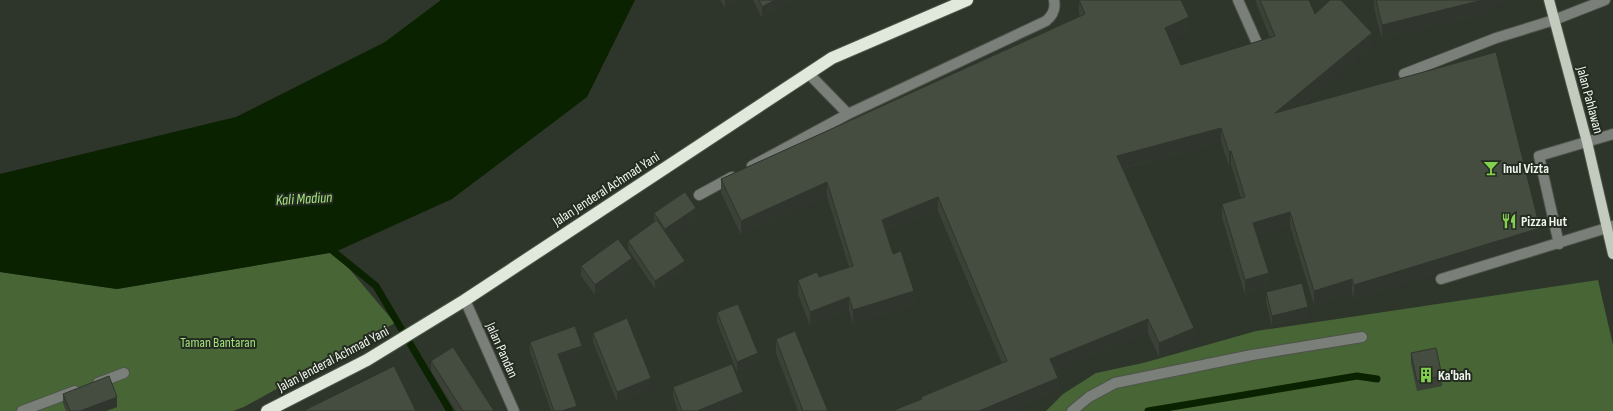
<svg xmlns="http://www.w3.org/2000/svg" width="1613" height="411" font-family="'Sofia Sans Condensed',sans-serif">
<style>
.green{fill:#476535}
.water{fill:#0b2200}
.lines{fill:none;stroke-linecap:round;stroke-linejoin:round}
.stream{stroke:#0b2200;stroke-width:7}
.minor-casing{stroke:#4d5449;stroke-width:12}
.major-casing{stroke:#4d5449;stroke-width:12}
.highway-casing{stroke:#4d5449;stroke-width:14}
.minor{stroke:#7b7f79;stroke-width:10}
.major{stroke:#c3cbbf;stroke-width:10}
.highway{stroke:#e0e9db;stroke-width:12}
.wall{fill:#3b4137}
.shaded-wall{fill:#30352d}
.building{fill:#454c40;stroke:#30352d}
.labels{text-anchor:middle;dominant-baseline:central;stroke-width:4;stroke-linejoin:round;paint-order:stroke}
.street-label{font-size:14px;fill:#f0f5ee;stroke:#242b20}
.poi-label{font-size:14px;font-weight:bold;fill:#f0f5ee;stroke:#242b20;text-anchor:start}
.park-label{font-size:14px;fill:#a3e27d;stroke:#242b20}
.water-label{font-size:15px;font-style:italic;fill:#a4e47f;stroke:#242b20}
</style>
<rect width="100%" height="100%" fill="#2e352a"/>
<path class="green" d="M335,252L395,323L244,407L233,411H0V272L117,289Z
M1598,280L1613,345V411H1046L1063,394L1096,373L1143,363L1256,331Z"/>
<path class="water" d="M441,0H635L587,97L452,199L335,252L117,289L0,272V174L236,117L385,42Z"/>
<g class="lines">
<path class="stream" d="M328,247L376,286L450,411
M1148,411L1357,376L1377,379"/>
<defs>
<path id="minor" d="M1238,0L1257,43
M808,73L848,114L1046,21C1052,16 1056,9 1054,0
M1404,74L1496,38L1554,20L1605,0
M752,166L848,114
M699,195L732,177
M1559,244L1539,156L1613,134
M1441,279L1613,226
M465,300L514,411
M98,383L124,373
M22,411L75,391
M1072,411L1089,397L1115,383L1252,355L1362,337"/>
<path id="major" d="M1549,0L1587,142L1613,254"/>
<path id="highway" d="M267,411L367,360L465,300L832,58L967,0"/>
</defs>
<use href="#minor" class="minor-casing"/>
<use href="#major" class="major-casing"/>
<use href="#highway" class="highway-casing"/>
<use href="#minor" class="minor"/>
<use href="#major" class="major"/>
<use href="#highway" class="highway"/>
</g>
<path class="wall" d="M720,0H741L725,8Z
M753,0H796L762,18Z
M1079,0L1189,31L1170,40L1181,65L1270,38L1255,0H1309L1315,14L1372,47L1301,106L1540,242L1354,299L1352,293L1314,305L1290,226L1257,236L1269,287L1245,295L1222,218V204L1241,198L1231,165L1229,166L1221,142L1123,169L1194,342L1159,357L1148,333L1055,371L1058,392L921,399V397L1002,363L938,211L886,232L893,254L914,305L853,324L849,311L810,326L798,294V280L819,277L849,267L827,196L741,235L721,193V179L1080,16L1079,14Z
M1374,0H1510V1L1489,6V13L1382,39L1374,8Z
M654,213L696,218L668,237L685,269L655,289L628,249V241L654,222Z
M581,266L632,268L595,295L581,276Z
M1266,292L1308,317L1272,326L1266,302Z
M717,312L758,363L737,372L717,322Z
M593,333L651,388L617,402L593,342Z
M776,339L828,411H798L776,353Z
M530,342L582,356L562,363L577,411H551L530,352Z
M1411,353L1442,376V386L1417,391L1411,363Z
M431,361L494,411H456L431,371Z
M673,387L743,402L721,411H678L673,397Z
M63,394L117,407L106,411H66L63,403Z"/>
<path class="shaded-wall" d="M725,0H741L725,8Z
M775,0H796L762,18V7Z
M818,0H824L818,3Z
M906,0H913L906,3Z
M1483,0H1510V1L1489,6V13L1382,39V25Z
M1189,17V31L1165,42V28Z
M1372,33V47L1275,127V113Z
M1221,128V142L1117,170V156Z
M1231,151V165L1229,166V152Z
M827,182V196L741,235V221Z
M938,197V211L882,234V220Z
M696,208V218L665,239V229Z
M1290,212V226L1253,237V223Z
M1540,228V242L1354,299V285Z
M632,258V268L595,295V285Z
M685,261V269L655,289V281Z
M1269,273V287L1245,295V280Z
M1352,279V293L1314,305V291Z
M914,291V305L853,324V310Z
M849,297V311L810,326V312Z
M1308,307V317L1272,326V316Z
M1148,319V333L1050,373V359Z
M1194,328V342L1159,357V343Z
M582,346V356L558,364V354Z
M758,353V363L737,372V362Z
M651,378V388L617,402V392Z
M1058,378V392L1013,411H979Z
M743,392V402L721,411H697Z
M117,397V407L106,411H80Z
M577,406V411H562Z"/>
<path class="building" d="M759,0H775L762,7Z
M1079,0H1181L1189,17L1165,28L1181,65L1275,36L1260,0H1309L1315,14L1330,0H1341L1372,33L1275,113L1496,52L1540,228L1354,285L1352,279L1314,291L1290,212L1253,223L1269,273L1245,280L1222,204L1245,197L1231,151L1229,152L1221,128L1117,156L1194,328L1159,343L1148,319L1050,359L1058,378L979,411H892L922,399L921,397L1007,361L938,197L882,220L893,254L901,251L914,291L853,310L849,297L810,312L798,280L817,272L819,277L853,266L827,182L741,221L721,179L1085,14Z
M1376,0H1483L1382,25Z
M685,192L696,208L665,229L654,213Z
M657,220L685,261L655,281L628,241Z
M618,239L632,258L595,285L581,266Z
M1302,283L1308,307L1272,316L1266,292Z
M738,304L758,353L737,362L717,312Z
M627,318L651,378L617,392L593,333Z
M575,326L582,346L558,354L577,406L562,411H554L530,342Z
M795,331L828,411H803L776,339Z
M453,347L494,411H463L431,361Z
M1436,348L1442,376L1417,381L1411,353Z
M732,364L743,392L697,411H682L673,387Z
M394,366L416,411H305V410Z
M109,376L117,397L80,411H70L63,394Z"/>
<defs>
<symbol id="bar-bare" viewBox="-9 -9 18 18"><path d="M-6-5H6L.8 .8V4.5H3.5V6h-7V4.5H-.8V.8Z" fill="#83d04f" stroke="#242b20" stroke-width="2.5" paint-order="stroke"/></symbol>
<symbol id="restaurant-bare" viewBox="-9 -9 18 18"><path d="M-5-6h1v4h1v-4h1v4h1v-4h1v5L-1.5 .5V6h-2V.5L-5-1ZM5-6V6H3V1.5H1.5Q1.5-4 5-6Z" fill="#83d04f" stroke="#242b20" stroke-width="2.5" paint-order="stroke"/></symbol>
<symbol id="building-bare" viewBox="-9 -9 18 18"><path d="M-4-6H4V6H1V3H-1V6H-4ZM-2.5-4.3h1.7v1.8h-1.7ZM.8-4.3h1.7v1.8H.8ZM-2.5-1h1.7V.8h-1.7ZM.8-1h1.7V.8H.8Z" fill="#83d04f" stroke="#242b20" stroke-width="2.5" paint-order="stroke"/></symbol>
</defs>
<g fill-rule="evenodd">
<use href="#bar-bare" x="1480" y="157" width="22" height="22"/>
<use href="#restaurant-bare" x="1498" y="210" width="22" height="22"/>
<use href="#building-bare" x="1415" y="364" width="22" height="22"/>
</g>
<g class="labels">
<g class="street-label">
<text transform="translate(1590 100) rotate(75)">Jalan Pahlawan</text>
<text transform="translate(606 189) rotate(-33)">Jalan Jenderal Achmad Yani</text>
<text transform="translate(502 350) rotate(66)">Jalan Pandan</text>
<text transform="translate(333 359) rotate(-28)">Jalan Jenderal Achmad Yani</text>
</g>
<g class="poi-label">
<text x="1503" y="168">Inul Vizta</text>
<text x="1521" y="221">Pizza Hut</text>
<text x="1438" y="375">Ka'bah</text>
</g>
<g class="park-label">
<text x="218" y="342">Taman Bantaran</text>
</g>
<g class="water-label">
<text transform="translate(304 199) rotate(-3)">Kali Madiun</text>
</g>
</g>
</svg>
